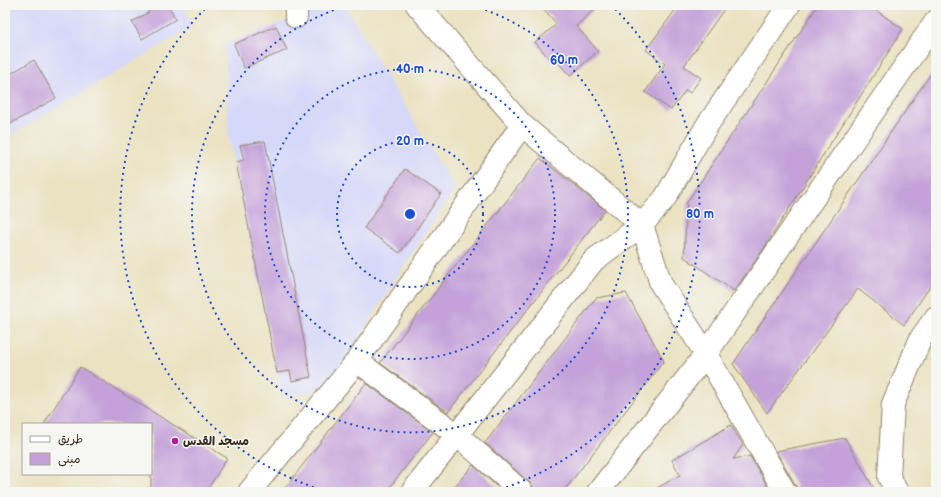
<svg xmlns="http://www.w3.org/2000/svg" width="941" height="497" font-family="'Balsamiq Sans','Playpen Sans Arabic',sans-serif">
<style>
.built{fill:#d6d8f9}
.building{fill:#c4a1d9}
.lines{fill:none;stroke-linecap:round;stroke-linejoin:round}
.minor-casing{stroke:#928670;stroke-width:24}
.minor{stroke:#fff;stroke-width:22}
.ring{fill:none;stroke:#1d4ed8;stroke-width:2;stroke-dasharray:2 4}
.poi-dot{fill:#b5179e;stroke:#f6f6f2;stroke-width:1.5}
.labels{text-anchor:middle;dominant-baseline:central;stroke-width:3;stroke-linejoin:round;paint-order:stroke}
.poi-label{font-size:12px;font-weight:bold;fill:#3b2a1e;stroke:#f6f6f2;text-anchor:start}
.centre{fill:#1d4ed8;stroke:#f6f6f2;stroke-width:2}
.ring-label{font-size:12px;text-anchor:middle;font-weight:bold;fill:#1d4ed8;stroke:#f6f6f2;stroke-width:3;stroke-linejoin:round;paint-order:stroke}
</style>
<rect width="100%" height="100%" fill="#f6f6f2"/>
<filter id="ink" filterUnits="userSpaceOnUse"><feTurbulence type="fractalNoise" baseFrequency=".025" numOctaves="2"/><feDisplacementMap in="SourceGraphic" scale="8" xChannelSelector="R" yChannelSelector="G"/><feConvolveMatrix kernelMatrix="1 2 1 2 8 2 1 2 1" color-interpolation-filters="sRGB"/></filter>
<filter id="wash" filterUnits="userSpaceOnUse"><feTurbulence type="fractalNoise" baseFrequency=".012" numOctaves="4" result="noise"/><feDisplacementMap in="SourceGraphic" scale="16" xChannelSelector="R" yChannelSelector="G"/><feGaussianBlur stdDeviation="0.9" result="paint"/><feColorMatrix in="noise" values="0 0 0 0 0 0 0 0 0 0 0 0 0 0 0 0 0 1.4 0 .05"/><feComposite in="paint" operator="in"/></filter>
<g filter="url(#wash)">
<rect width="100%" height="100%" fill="#eae2c1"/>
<path class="built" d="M5,5H181L193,26L5,139Z
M327,5H344L455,189L403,267L332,380L310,392L282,397L228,134L225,44Z"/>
<g id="blocks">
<path class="building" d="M145,5H168L176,19L142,39L132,22L149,12Z
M540,5H599L576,26L598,51L570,76L555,59L552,62L535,42L557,24Z
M679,5H727L684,66L701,78L690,93L686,90L671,110L645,92L665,64L646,50Z
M818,5H868L903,29L761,253L734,291L684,257L687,202Z
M276,26L287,50L244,68L234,44Z
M34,60L56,98L5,127V77Z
M936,66V278L904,325L858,289L767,413L733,364Z
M265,141L311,377L292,381L290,371L277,373L236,162L244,160L240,145Z
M540,158L605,210L448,412L380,363Z
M405,169L441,194L400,253L364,228Z
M626,293L664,361L563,492H534V488L530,483L485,443L596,298Z
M80,367L227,458L206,492H151V424H44Z
M366,383L433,432L386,492H282Z
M731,425L743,445L733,459L750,456L771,492H650L680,475L672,460Z
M845,438L876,492H797L796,486L776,451Z
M473,465L503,492H450Z"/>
</g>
</g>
<g filter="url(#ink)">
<use href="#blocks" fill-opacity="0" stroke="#928670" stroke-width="1"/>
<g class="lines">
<defs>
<path id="minor" d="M296,5V17
M417,5L522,125L642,225L661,284L706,354L785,492
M357,361L456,434L522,492
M249,492L357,361L522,125
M412,492L594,260L642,225L665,198L706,127L789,5
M598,492L706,354L936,21
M897,492L889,477L893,404L921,338L936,317"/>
</defs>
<use href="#minor" class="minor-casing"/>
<use href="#minor" class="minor"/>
</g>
</g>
<g class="ring">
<circle cx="410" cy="214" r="73"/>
<circle cx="410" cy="214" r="145"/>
<path d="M474 6A218 218 0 1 1 346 6"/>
<path d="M325 491A290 290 0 0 1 209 5M611 5A290 290 0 0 1 495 491"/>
</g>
<circle class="poi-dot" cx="175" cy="441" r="4"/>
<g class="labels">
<g class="poi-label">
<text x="183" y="441">مسجد القدس</text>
</g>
</g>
<circle cx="410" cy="214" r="6" class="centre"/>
<g class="ring-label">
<text x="564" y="64">60 m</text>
<text x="410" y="73">40 m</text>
<text x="410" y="145">20 m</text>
<text x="700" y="218">80 m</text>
</g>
<rect width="941" height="497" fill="none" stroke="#f6f6f2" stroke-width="20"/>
<rect x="22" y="423" width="130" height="52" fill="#f6f6f2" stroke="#aba49d"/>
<rect x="30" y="436" width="20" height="6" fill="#ffffff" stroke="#aba49d"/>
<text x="58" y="443" font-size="12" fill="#3b2a1e">طريق</text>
<rect x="30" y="453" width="20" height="12" fill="#c4a1d9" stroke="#aba49d"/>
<text x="58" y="463" font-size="12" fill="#3b2a1e">مبنى</text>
</svg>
